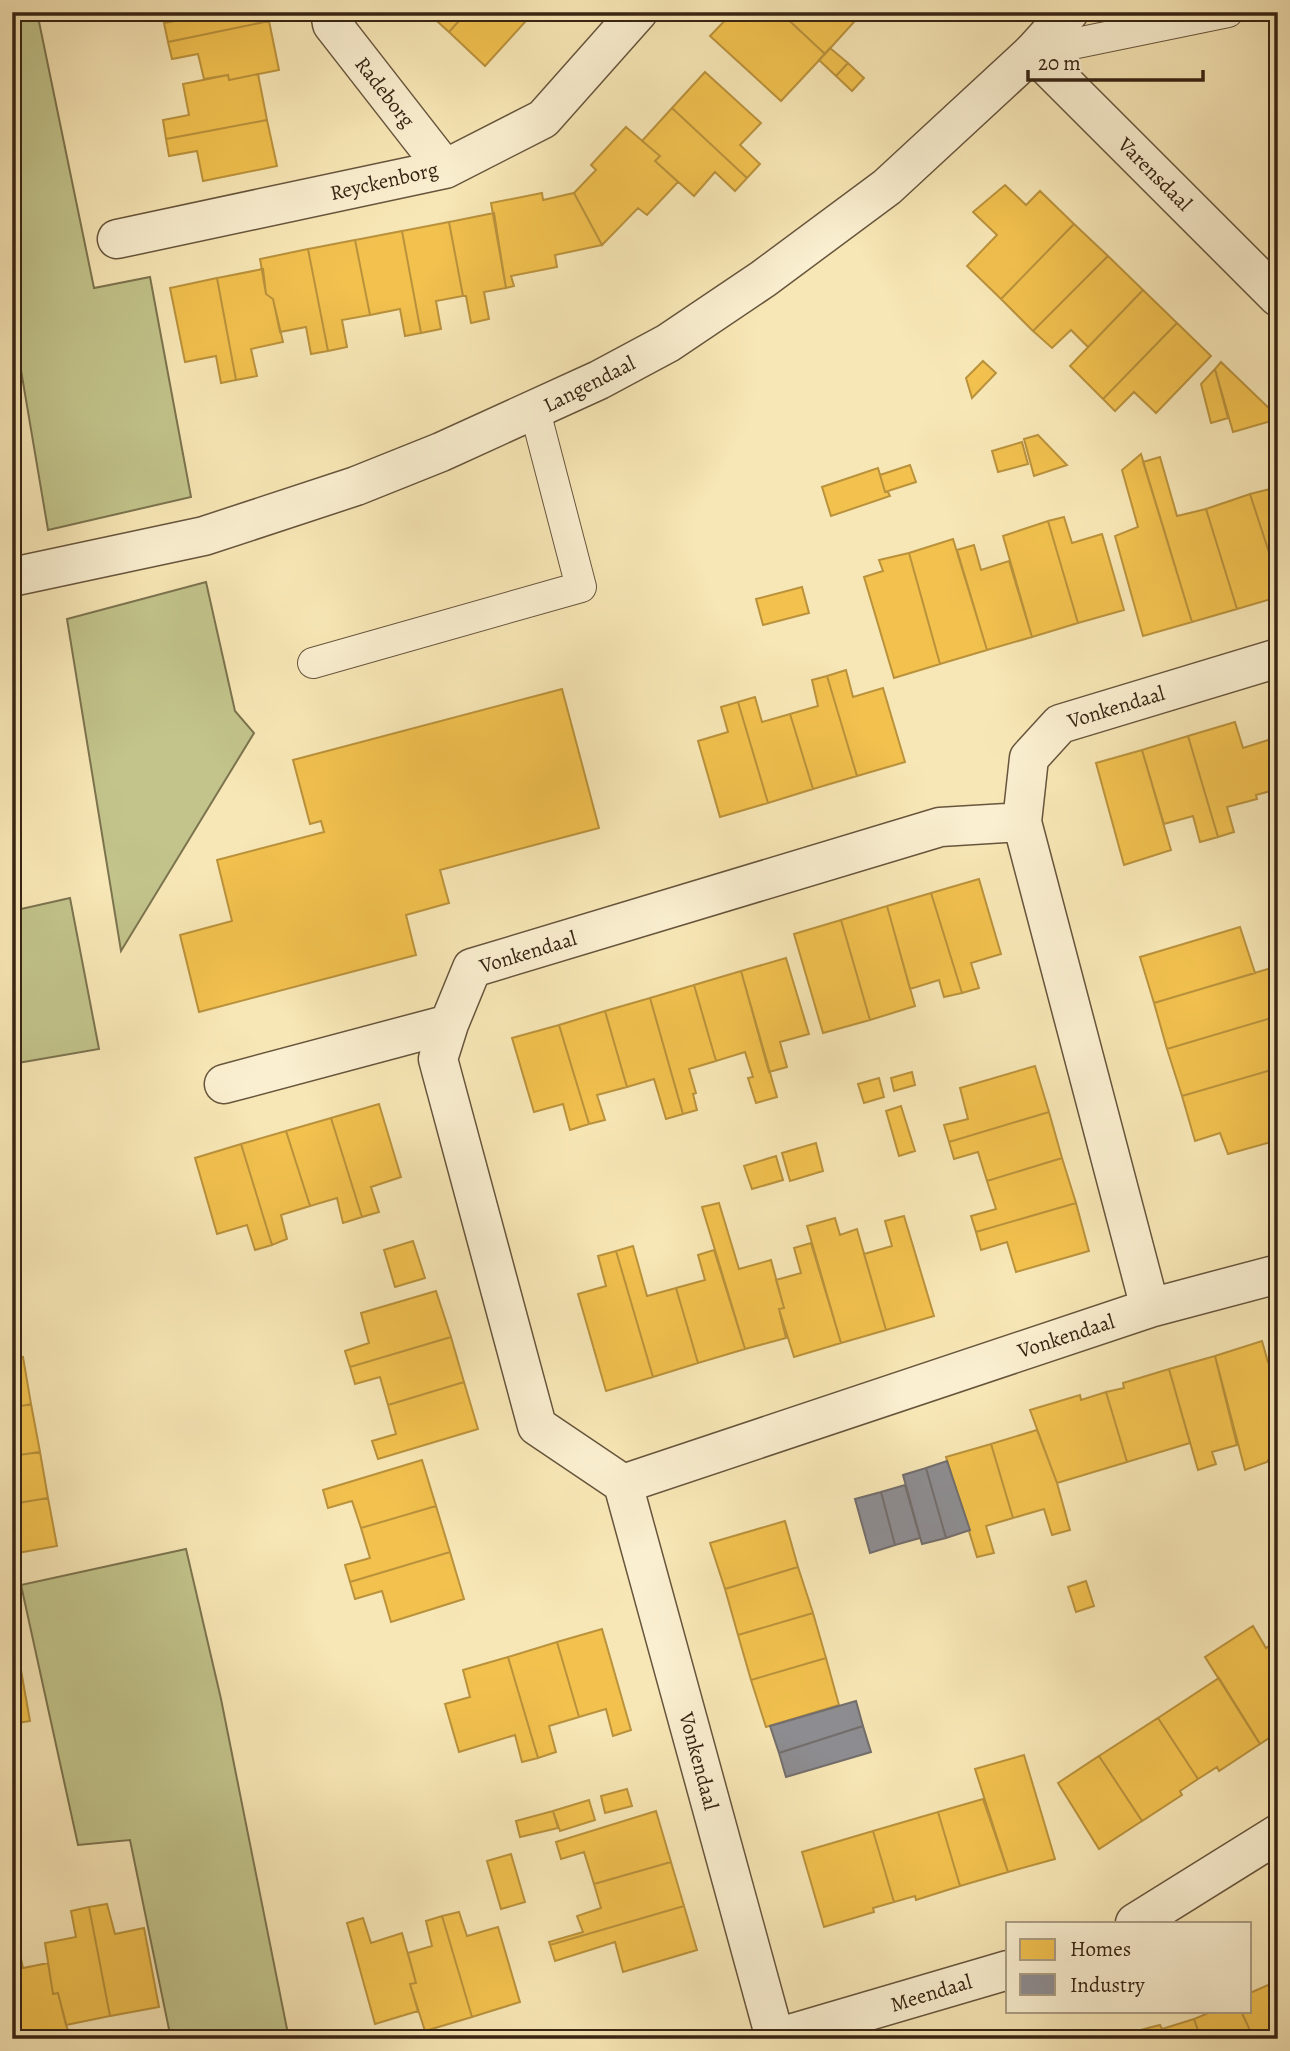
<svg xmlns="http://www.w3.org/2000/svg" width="1290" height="2051" font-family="Alegreya,serif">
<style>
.green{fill:#c2c48b;stroke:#7c744f;stroke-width:2}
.homes{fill:#f2c14e;stroke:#ba923c;stroke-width:2}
.industry{fill:#8d8d92;stroke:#736e6c;stroke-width:2}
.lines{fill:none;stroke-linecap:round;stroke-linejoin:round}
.service-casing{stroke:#67553c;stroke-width:32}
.minor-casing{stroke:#67553c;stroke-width:41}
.tertiary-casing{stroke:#67553c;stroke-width:41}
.service{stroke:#faefd0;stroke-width:30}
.minor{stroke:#faefd0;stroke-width:38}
.tertiary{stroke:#faefd0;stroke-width:38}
.labels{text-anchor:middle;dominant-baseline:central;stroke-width:7;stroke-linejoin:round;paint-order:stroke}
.street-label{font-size:21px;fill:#372413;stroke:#faefd0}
</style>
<rect width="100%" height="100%" fill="#f8e7b6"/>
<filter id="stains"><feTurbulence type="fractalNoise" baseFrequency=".00286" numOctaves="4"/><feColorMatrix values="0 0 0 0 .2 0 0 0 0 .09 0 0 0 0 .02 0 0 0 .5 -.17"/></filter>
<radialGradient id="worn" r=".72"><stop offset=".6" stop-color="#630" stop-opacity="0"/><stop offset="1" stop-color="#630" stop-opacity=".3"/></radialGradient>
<path class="green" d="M12,12H37L94,288L150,277L191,497L48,530L12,317Z
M206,582L235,711L254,733L121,951L67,619Z
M70,898L99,1049L12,1064V911Z
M186,1549L221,1699L289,2039H171L130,1840L78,1845L21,1585Z"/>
<path class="homes" d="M191,12H267L269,21L168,42L164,23L192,18Z
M427,12H467L449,32Z
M467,12H534L485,66L449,32Z
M733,12H780L825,54L781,101L710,36Z
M780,12H863L825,54Z
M269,21L279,70L229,80L228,75L204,79L198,54L172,59L168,42Z
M830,48L848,63L836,76L819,60Z
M848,63L864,78L852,91L836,76Z
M705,72L761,123L740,145L760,164L747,178L672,108Z
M258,74L267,120L166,139L163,120L189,115L183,84L228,75L229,80Z
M672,108L747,178L735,191L715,172L694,196L655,161L660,156L642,141Z
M267,120L277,166L203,181L197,151L169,156L166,139Z
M626,127L660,156L655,161L678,182L647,215L638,208L602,245L574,193L596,170L591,165Z
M1005,185L1026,205L1040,191L1074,224L1001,299L967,266L997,235L973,212Z
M542,193L543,200L574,193L602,245L555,255L557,267L511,276L514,286L506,288L491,203Z
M494,213L506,288L484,292L489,319L471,323L466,296H463L449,222Z
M449,222L463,296L436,301L441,329L421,333L402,231Z
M1074,224L1108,256L1033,331L1001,299Z
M402,231L421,333L405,336L400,309L370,315L355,240Z
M355,240L370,315L342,320L347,347L328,351L308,249Z
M308,249L328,351L311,354L306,327L280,332L273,299L266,294L260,259Z
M1108,256L1143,290L1088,347L1071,330L1052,348L1033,331Z
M263,269L266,294L273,299L283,342L251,349L257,376L236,380L217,278Z
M217,278L236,380L221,383L216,356L185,362L170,288Z
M1143,290L1177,323L1103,399L1070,366Z
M1177,323L1211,356L1156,413L1134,392L1115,411L1103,399Z
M983,361L996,373L972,398L966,378Z
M1221,362L1278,417V419L1233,432L1215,369Z
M1215,369L1228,418L1211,423L1201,384Z
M1038,435L1067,465L1034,476L1024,439Z
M1022,442L1028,464L998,472L992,451Z
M1141,454L1192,622L1143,636L1115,536L1138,527L1122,470Z
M1160,457L1177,516L1206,509L1237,609L1192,622L1143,462Z
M910,465L916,482L885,492L880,475Z
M878,468L885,492H888L890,496L831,516L822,487Z
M1278,487V580L1250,494Z
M1250,494L1278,580V597L1237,609L1206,509Z
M1064,517L1072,543L1102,534L1124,610L1078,623L1048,521Z
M1048,521L1078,623L1032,637L1003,536Z
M953,539L987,650L940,664L909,553Z
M974,545L981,570L1009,561L1032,637L987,650L957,550Z
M909,553L940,664L894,678L864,577L883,571L879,560Z
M802,587L809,613L763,625L756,599Z
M846,670L853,697L883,688L905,762L857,776L827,676Z
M827,676L857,776L813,789L790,714L818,706L812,680Z
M562,689L599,828L440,870L449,903L406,915L416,955L199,1012L180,935L232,921L217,860L324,832L321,821L310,824L293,760Z
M755,697L762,722L790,714L813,789L768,803L738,702Z
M738,702L768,803L720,817L698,741L728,732L721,707Z
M1235,722L1243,748L1278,737V789L1256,795L1257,799L1227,807L1234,832L1218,837L1188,736Z
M1188,736L1218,837L1200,842L1193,816L1164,824L1142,750Z
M1142,750L1171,850L1124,865L1096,763Z
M979,879L1001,954L971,963L979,988L962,993L931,893Z
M931,893L962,993L944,997L939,980L910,989L887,906Z
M887,906L915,1006L870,1020L841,920Z
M841,920L870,1020L823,1033L794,934Z
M1240,927L1255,973L1154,1003L1140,957Z
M786,958L809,1034L780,1042L787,1067L769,1072L741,971Z
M1278,966V1016L1167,1049L1154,1003Z
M741,971L777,1097L756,1103L748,1078L753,1077L745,1052L716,1061L694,985Z
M694,985L716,1061L689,1069L696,1093L693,1094L697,1110L683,1114L650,998Z
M650,998L683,1114L666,1119L654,1079L627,1087L605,1011Z
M605,1011L627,1087L597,1095L605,1120L589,1124L559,1025Z
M1278,1016V1068L1182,1096L1167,1049Z
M559,1025L589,1124L570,1130L563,1104L534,1112L512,1038Z
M1035,1066L1049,1112L949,1142L944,1125L968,1119L960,1088Z
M1278,1068V1140L1228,1154L1220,1133L1195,1141L1182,1096Z
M912,1072L915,1085L894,1091L891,1078Z
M879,1078L884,1097L864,1103L858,1084Z
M379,1104L401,1177L371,1187L379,1212L362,1217L331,1118Z
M901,1106L915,1151L899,1156L886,1111Z
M1049,1112L1062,1158L987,1181L978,1152L954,1159L949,1142Z
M331,1118L362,1217L343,1223L337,1198L310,1206L286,1131Z
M286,1131L310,1206L281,1215L287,1239L272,1245L241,1144Z
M816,1143L823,1171L790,1181L782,1153Z
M241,1144L272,1245L255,1250L247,1225L217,1234L195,1158Z
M776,1156L783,1180L752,1189L744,1166Z
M1062,1158L1076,1203L976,1232L971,1216L996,1209L987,1181Z
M719,1203L739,1269L771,1260L784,1308L779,1309L786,1338L745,1349L702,1207Z
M1076,1203L1089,1251L1016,1272L1007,1242L981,1250L976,1232Z
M904,1216L934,1316L886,1330L864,1254L892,1246L885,1221Z
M835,1218L840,1235L857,1229L886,1330L841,1343L807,1226Z
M413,1241L425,1278L395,1287L384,1250Z
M811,1243L841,1343L794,1357L779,1309L784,1308L776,1280L801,1273L794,1248Z
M633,1246L647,1296L676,1288L698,1363L653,1377L616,1251Z
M714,1250L745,1349L698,1363L676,1288L705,1280L698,1255Z
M616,1251L653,1377L606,1391L578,1294L606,1286L598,1256Z
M436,1291L451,1337L350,1367L345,1351L369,1343L361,1313Z
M451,1337L464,1382L388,1405L380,1377L355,1384L350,1367Z
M1262,1341L1268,1362L1278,1360V1444L1267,1462L1245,1470L1215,1356Z
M1215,1356L1237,1445L1212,1452L1216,1464L1198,1470L1169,1369Z
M23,1357L31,1404L12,1408V1359Z
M1169,1369L1190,1443L1127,1462L1106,1392L1124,1388L1123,1383Z
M464,1382L478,1429L378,1459L372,1441L396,1434L388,1405Z
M1106,1392L1127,1462L1057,1483L1030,1410L1080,1395L1081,1400Z
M31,1404L40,1452L12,1456V1408Z
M1037,1430L1057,1483L1070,1530L1052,1535L1044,1509L1013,1518L991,1444Z
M991,1444L1013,1518L986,1526L994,1553L977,1557L946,1457Z
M40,1452L48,1498L12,1504V1456Z
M422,1460L436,1506L361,1528L352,1501L328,1508L323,1490Z
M48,1498L57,1546L12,1554V1504Z
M436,1506L450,1552L350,1582L345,1565L370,1558L361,1528Z
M785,1521L798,1567L725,1589L710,1543Z
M450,1552L464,1599L391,1622L382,1591L355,1599L350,1582Z
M798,1567L813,1613L738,1635L725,1589Z
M1086,1581L1094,1606L1076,1612L1068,1587Z
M813,1613L826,1658L751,1680L738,1635Z
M1253,1626L1266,1648L1278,1640V1732L1260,1744L1205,1657Z
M602,1629L631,1730L613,1736L606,1709L579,1717L557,1642Z
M12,1642H16L30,1721L12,1724Z
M557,1642L579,1717L549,1726L556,1752L538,1758L508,1657Z
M508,1657L538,1758L522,1762L515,1735L459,1752L445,1704L470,1697L463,1670Z
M826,1658L839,1705L766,1727L751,1680Z
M1219,1678L1260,1744L1219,1771L1217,1767L1198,1779L1158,1718Z
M1158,1718L1198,1779L1180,1791L1182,1795L1142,1821L1099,1756Z
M1024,1755L1055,1859L1008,1872L975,1769Z
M1099,1756L1142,1821L1099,1849L1058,1783Z
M627,1789L632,1806L605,1813L601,1796Z
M983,1799L1008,1872L960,1886L938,1812Z
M589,1800L595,1820L560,1831L553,1811Z
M553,1811L558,1828L520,1837L516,1821Z
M656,1811L671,1862L594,1884L584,1852L561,1859L556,1842Z
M938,1812L960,1886L916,1900L915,1896L894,1902L873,1831Z
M873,1831L894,1902L873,1908L874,1912L824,1927L802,1852Z
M511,1854L525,1902L501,1909L487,1861Z
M671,1862L684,1906L550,1945L549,1942L583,1932L577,1916L601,1908L594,1884Z
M107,1904L115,1934L144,1928L159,2007L110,2016L89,1907Z
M684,1906L697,1950L623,1972L615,1942L555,1961L550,1945Z
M89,1907L110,2016L66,2025L58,1993L53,1994L45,1943L76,1937L71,1911Z
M459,1912L467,1936L498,1927L520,2002L472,2017L442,1916Z
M442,1916L472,2017L425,2031L410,1984L416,1983L408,1953L432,1946L426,1921Z
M363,1918L371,1943L402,1933L416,1983L410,1984L418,2011L375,2024L347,1923Z
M17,1941L23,1968L48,1963L53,1994L58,1993L70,2039H16L12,2018V1943Z
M1277,1981L1278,2039H1254L1241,2011H1250V1993Z
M1213,2011H1241L1254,2039H1201L1194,2019Z
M1194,2019L1201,2039H1152L1148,2028L1160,2025L1162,2029Z
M1148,2028L1152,2039H1127L1138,2035L1137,2031Z"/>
<path class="industry" d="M947,1461L970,1530L946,1538L926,1468Z
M926,1468L946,1538L922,1544L903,1475Z
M905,1485L920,1538L895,1545L881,1492Z
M881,1492L895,1545L870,1553L855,1499Z
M856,1701L863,1726L779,1753L770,1726Z
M863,1726L871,1752L786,1777L779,1753Z"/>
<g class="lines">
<defs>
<path id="service" d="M1033,52L1228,12
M313,663L581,587L535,411"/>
<path id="minor" d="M330,12L332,24L445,169
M1033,52L1278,297
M117,239L445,169L543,119L638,12
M224,1084L449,1024
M1150,1308L1022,822L1029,758L1060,724L1278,658
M623,1484L1150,1308L1278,1274
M1135,1923L1278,1834
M775,2038L623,1484L537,1426L438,1059L449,1024L472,968L940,827L1022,822
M773,2039L1008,1970"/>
<path id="tertiary" d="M12,577L204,536L356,486L441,452L599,380L668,343L763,279L887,187L1033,52L1069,12"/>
</defs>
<use href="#service" class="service-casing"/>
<use href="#minor" class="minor-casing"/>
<use href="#tertiary" class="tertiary-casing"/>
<use href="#service" class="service"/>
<use href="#minor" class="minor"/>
<use href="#tertiary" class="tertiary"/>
</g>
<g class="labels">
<g class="street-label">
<text transform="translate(385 92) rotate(52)">Radeborg</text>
<text transform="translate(1155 174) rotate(45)">Varensdaal</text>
<text transform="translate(384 181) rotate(-13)">Reyckenborg</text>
<text transform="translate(589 384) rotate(-27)">Langendaal</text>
<text transform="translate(1116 707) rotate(-17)">Vonkendaal</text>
<text transform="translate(528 952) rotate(-17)">Vonkendaal</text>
<text transform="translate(1066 1336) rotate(-18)">Vonkendaal</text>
<text transform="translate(699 1761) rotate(75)">Vonkendaal</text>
<text transform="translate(931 1993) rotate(-17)">Meendaal</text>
</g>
</g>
<rect width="1290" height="2051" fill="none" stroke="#f8e7b6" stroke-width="42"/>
<rect x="14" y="14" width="1262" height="2023" fill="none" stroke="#372413" stroke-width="3.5"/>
<rect x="21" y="21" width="1248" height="2009" fill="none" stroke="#372413" stroke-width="2"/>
<rect x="1006" y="1922" width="245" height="91" fill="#faefd0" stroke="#ac9e84" stroke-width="2"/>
<rect x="1020" y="1939" width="35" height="21" fill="#f2c14e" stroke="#ac9e84" stroke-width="2"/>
<text x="1070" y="1956" font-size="21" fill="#372413">Homes</text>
<rect x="1020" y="1974" width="35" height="21" fill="#8d8d92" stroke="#ac9e84" stroke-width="2"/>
<text x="1070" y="1992" font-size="21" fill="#372413">Industry</text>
<path d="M1028 70v10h175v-10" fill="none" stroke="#372413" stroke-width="3.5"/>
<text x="1038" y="70" font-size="21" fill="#372413" stroke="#faefd0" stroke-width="5" paint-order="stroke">20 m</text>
<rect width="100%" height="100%" filter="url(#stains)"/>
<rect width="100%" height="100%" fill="url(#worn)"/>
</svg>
